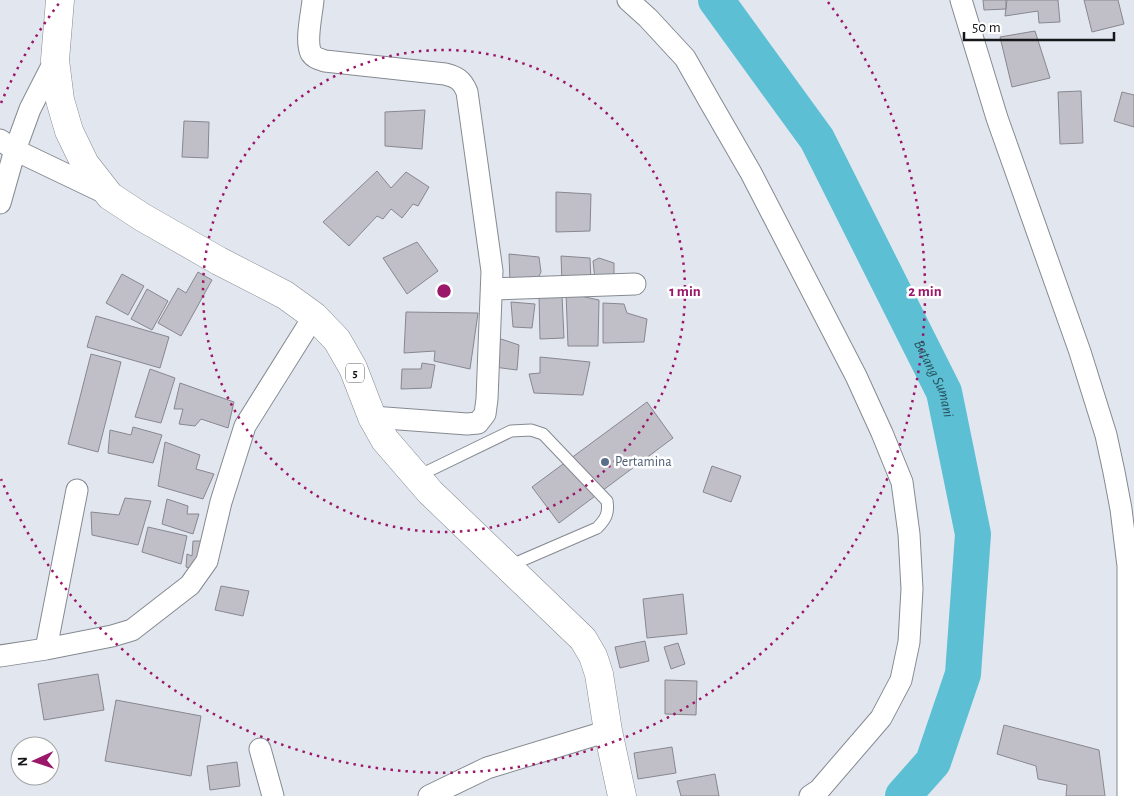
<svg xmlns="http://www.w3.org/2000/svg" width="1134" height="796" font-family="'Alegreya Sans',sans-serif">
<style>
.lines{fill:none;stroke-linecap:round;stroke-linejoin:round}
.river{stroke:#5cbfd4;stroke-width:36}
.building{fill:#c0bfc7;stroke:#88878f}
.service-casing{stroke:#858a91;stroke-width:13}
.minor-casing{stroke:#858a91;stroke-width:23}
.trunk-casing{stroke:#858a91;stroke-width:29}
.service{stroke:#fff;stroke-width:11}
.minor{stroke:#fff;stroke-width:21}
.trunk{stroke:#fff;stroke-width:28}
.ring{fill:none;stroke:#9b176a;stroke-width:2.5;stroke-dasharray:2.5 5}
.service-dot{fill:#5c6f8a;stroke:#fff;stroke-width:2}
.labels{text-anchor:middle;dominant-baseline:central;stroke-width:5;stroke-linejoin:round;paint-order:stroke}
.shield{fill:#fff;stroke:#5b5d5f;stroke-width:1}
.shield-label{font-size:12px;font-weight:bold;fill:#15171a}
.service-label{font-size:14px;fill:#4e5e75;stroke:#fff;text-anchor:start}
.water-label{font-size:15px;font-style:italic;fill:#27535d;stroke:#fff}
.centre{fill:#9b176a;stroke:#fff;stroke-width:2.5}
.ring-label{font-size:15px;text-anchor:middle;font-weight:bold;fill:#9b176a;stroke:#fff;stroke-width:5;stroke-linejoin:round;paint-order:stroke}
</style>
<rect width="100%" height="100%" fill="#e2e7ef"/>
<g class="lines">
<path class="river" id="s1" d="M716,0L817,139L944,392L973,534L963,674L933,762L903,796"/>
</g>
<path class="building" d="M983,0H1006V9L984,10Z
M1007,0H1058L1060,22L1039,23L1038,11L1005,16Z
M1084,0H1118L1124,24L1092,32Z
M1035,31L1050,78L1012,87L1000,37Z
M1081,91L1083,143L1060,144L1058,92Z
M1122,92L1134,95V127L1114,121Z
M425,110L422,149L385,146V112Z
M184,121L209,122L208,158L182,157Z
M377,171L391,188L406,172L429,187L418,206L413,204L402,218L391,209L383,219L377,216L349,246L323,222Z
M556,192L591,194L590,231L556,232Z
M417,242L438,271L407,294L383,258Z
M509,254L539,257L541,272L536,282L510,284Z
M561,256L590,258L591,281L562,283Z
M599,258L614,263V281L595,280L593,261Z
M198,272L212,280L181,336L158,323L178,288L186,293Z
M122,274L144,286L128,315L106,303Z
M147,289L168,301L152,330L131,319Z
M566,293L599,300L598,346H568Z
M562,295L564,338L540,339L539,296Z
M511,302L535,304L532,328L513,327Z
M603,303L624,304L627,313L647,319L644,342L603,343Z
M406,312L478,313L470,369L434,361L435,351L404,353Z
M96,316L169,337L160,368L87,347Z
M495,337L519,345L517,370L494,367Z
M91,354L121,362L98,452L68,444Z
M540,357L590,362L583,395L534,393L529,374L540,373Z
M422,363L435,365L431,388L401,389L402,369H421Z
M150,369L175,378L161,423L135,417Z
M180,383L234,402L228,428L201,419L195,426L179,424L183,409H174Z
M647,402L673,438L559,523L532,487Z
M133,427L162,435L153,463L108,453L110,430L131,435Z
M165,442L200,455L196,469L214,474L203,499L158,486Z
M712,466L741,476L731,502L703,492Z
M125,498L151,501L138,545L92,535L91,512L119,515Z
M167,499L188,506L187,514H199L193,534L162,524Z
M148,527L187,536L181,564L142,552Z
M193,541H201L197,570L186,567L187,554L192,556Z
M221,586L249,591L243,616L215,610Z
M683,594L687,634L647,638L643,599Z
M645,641L649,661L620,668L615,647Z
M678,643L685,664L671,669L664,647Z
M98,674L104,710L44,720L38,684Z
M665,680L697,681L696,715L665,714Z
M116,700L201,716L191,776L105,761Z
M1004,725L1099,750L1105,796H1066L1067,785L1038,779L1036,766L997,754Z
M672,747L676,773L638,779L634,753Z
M237,762L240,786L210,790L207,766Z
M715,774L719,796H681L677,781Z"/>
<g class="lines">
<defs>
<path id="service" d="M416,477L511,431L531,430L543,434L607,501C609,513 606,519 597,528L509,566"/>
<path id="minor" d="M313,0C312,13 305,41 311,53C314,58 319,59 325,61L445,74C457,77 462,80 467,92L492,271L487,399L485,414L478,423L467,424L372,417
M628,0L648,18L685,58L710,102L751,173L856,376L882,433L902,482L909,534L912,589L909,642L901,680L881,718L819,790L810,796
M961,0L997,118L1080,352L1106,435L1114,472L1121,509L1128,566V796
M0,140L15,150L107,194
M0,203L15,150L30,109L55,60
M492,289L635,284
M46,649L77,490
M0,656L46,649L112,636L132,630L190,585L207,561L221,502L245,426L314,316
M260,749L273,796
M429,796L487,768L608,731"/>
<path id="trunk" d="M60,0L55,60L60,100L69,131L85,164L110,196L142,217L219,261L285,295L314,316L337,340L353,368L372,417L385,440L430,492L583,639L593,656L599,674L608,731L622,796"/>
</defs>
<use href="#service" class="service-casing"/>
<use href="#minor" class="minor-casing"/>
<use href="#trunk" class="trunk-casing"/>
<use href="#service" class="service"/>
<use href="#minor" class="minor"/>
<use href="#trunk" class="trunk"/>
</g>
<g class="ring">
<circle cx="444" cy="291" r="241"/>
<path d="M1 103A481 481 0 0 1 60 2M828 2A481 481 0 1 1 1 479"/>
</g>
<circle class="service-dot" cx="605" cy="462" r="5"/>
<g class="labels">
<rect class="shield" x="346" y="363.5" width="18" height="19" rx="4"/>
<g class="shield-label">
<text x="355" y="373">5</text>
</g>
<g class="service-label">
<text x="615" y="462">Pertamina</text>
</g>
<g class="water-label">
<text stroke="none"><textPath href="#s1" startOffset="439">Batang Sumani</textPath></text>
</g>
</g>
<circle cx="444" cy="291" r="8" class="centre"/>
<g class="ring-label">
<text x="685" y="296">1 min</text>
<text x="925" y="296">2 min</text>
</g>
<g transform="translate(35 761) rotate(267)"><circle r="24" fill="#ffffff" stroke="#a1a2a3"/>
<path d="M0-4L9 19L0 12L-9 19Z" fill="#9b176a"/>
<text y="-8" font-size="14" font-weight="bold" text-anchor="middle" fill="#15171a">N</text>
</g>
<path d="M964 32v8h150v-8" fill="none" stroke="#15171a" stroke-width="2.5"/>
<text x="972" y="32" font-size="15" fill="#15171a" stroke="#ffffff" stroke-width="4" paint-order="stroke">50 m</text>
</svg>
